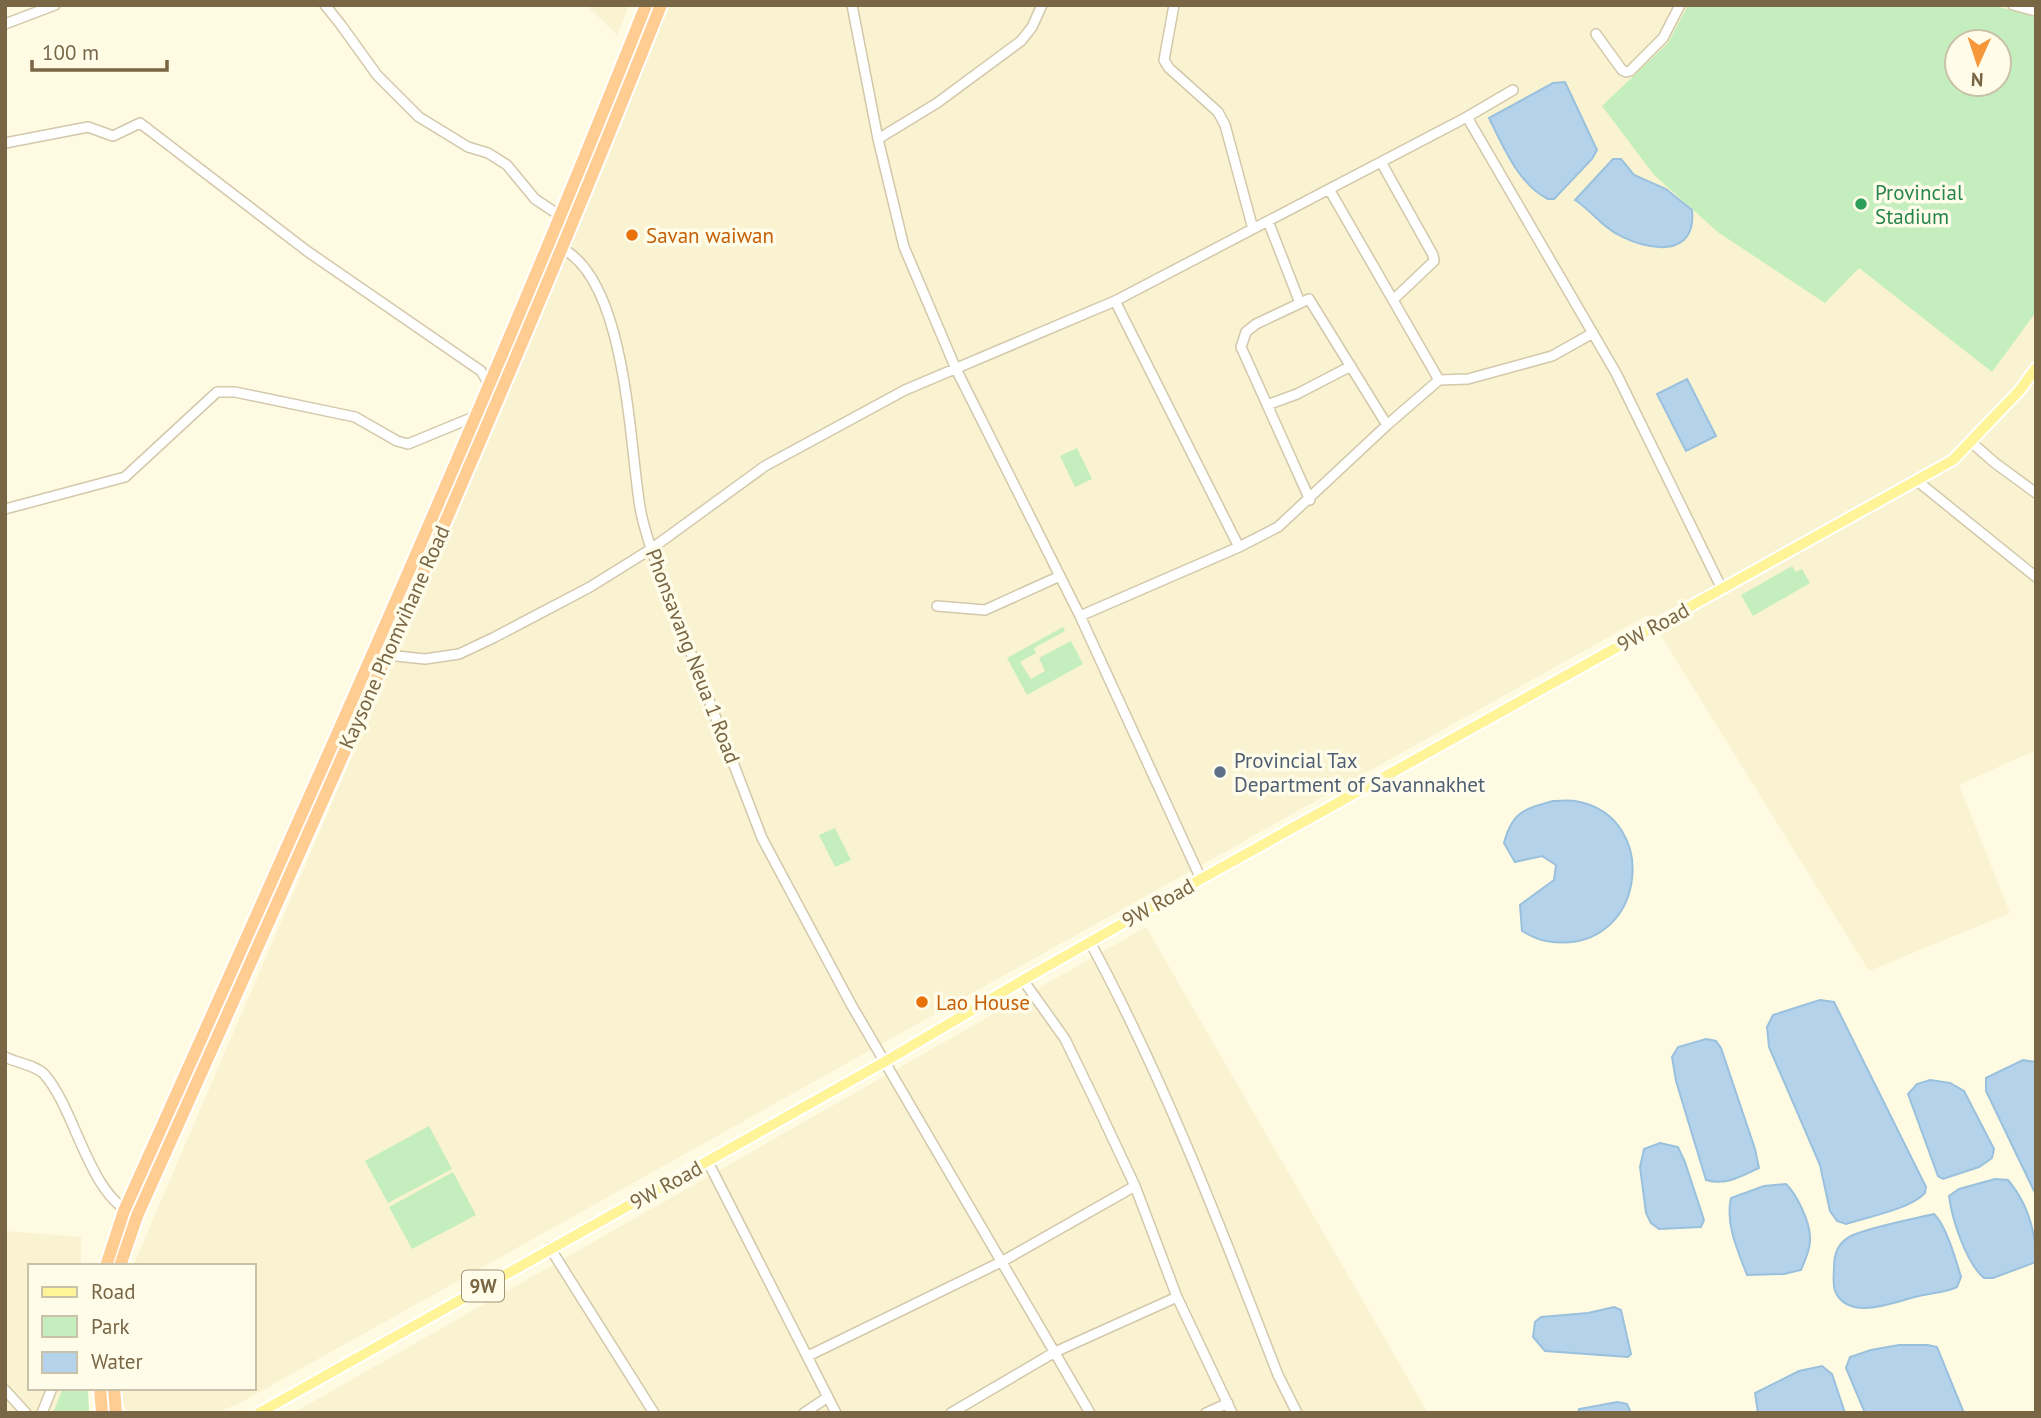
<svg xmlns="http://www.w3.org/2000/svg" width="2041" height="1418" font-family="'PT Sans',sans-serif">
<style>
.residential{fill:#f9f3d2;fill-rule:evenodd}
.green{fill:#c5eebf;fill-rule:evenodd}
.water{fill:#b4d3ea;stroke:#99c0dd;stroke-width:2}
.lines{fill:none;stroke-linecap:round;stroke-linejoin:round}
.minor-casing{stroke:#d3c8aa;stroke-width:12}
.major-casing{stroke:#fff;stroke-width:14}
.highway-casing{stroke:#fff;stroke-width:16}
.minor{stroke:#fff;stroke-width:9}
.major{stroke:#fff598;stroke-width:10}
.highway{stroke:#ffcd92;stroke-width:12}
.leisure-dot{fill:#2e9e5b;stroke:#fffdea;stroke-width:2.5}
.food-dot{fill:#e8710a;stroke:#fffdea;stroke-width:2.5}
.service-dot{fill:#5c6f8a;stroke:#fffdea;stroke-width:2.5}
.labels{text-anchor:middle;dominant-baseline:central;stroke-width:7;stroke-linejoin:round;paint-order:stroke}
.shield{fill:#fffdea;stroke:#a19376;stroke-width:2}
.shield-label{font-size:19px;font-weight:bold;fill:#796645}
.leisure-label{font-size:21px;fill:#27864d;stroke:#fffdea;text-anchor:start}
.food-label{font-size:21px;fill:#c56008;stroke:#fffdea;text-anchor:start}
.street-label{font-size:21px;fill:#796645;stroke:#fffdea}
.service-label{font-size:21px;fill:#4e5e75;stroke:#fffdea;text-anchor:start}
</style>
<rect width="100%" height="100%" fill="#fffbe2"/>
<path class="residential" d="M586,5H629L617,35Z
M667,5H2036V750L1959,785L2010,913L1869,971L1648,615L238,1404L216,1413H129L124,1407L122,1388H254V1266H133L520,366ZM1957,42H1999V84H1957Z
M1146,927L1428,1413H293Z
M5,1231L81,1237V1266H30V1388H81V1413H5Z"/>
<path class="green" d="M1688,5H1990L2036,16V312L1992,372L1859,268L1825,303L1719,233L1654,175L1602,106L1668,43ZM1957,42H1999V84H1957Z
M1077,448L1092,479L1075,487L1060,456Z
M1792,566L1796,572L1802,569L1810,583L1753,616L1741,595Z
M1063,627L1065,631L1034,648L1036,653L1020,662L1031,679L1045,671L1039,658L1071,641L1083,664L1027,695L1007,658Z
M835,828L851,860L835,867L819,835Z
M429,1126L452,1169L388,1203L365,1161Z
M453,1172L476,1215L412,1249L389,1207Z
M63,1388H88L89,1413H53Z"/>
<path class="water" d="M1565,82L1597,150L1592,159L1554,199H1548C1519,185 1503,146 1489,118L1553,83Z
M1613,159H1621L1634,175L1666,189L1692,210C1697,259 1647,251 1617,234C1600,225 1592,211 1575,200Z
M1687,379L1716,436L1686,451L1657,394Z
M1553,801C1560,801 1568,800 1575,801C1665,816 1645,959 1546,941C1538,940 1529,935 1522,931L1520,905L1554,880L1556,865L1542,856L1515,862L1504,843C1512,812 1524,809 1553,801Z
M1820,1000L1834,1002L1926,1187L1925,1193C1910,1209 1868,1217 1846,1224L1837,1221L1830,1211L1820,1165L1769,1047L1767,1027L1773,1015Z
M1706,1039L1716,1041L1721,1048L1755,1149L1759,1168C1741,1176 1726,1186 1706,1180L1676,1081L1672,1057L1678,1047Z
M2023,1060L2036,1062V1195L1986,1091V1078Z
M1930,1080L1950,1083L1964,1091L1994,1149L1992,1158L1988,1161L1979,1167L1943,1179L1938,1176L1908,1094L1917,1084Z
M1660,1143L1678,1147L1685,1162L1704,1220L1701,1227L1659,1229L1651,1223L1646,1213L1640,1167L1644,1149Z
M1995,1179L2008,1180C2028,1204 2036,1232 2036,1262L1993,1278H1984C1966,1263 1952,1219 1949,1196L1959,1189Z
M1786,1184C1797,1195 1809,1220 1810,1236C1811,1248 1805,1260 1801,1270L1784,1274L1747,1275C1738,1251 1725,1224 1731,1198L1764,1186Z
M1934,1214C1946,1225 1956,1260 1961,1277L1957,1287C1945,1293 1929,1293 1915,1297C1894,1302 1850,1321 1836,1293C1832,1286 1834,1275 1834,1267C1834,1253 1838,1243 1851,1236C1869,1227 1913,1219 1934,1214Z
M1614,1307L1621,1310L1631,1354L1628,1357L1545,1351L1533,1337L1535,1322L1541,1317L1588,1313Z
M1899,1345H1928L1937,1347L1964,1413H1865L1846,1368L1850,1357L1871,1350Z
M1822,1366L1832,1374L1845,1413H1758L1755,1393L1799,1371Z
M1617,1402L1627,1404L1631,1413H1578L1579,1409Z"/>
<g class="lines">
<defs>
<path id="minor" d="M325,5L341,25L377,75L419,117L468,147L488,153L507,165L535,199L562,217
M852,5L878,139L904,247L956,369L1080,616L1201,879
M1174,5L1164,60L1169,68L1218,112L1225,125L1253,229
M2013,5L2036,11
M5,24L55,5
M1596,34L1622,70L1626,72L1630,71L1663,38L1680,5
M1467,117L1616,373L1722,589
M878,139L937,103L1021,41L1032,27L1042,5
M5,143L88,127L113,136L140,123L307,251L481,371L490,386
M1381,162L1433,255L1434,261L1393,300
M1329,189L1439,380
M1268,221L1300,303
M559,247C627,277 629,443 640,507C642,521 647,535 651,549L762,838L852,1006L1090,1413
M1115,301L1239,547
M1267,405L1297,394L1351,366
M1971,442L1995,463L2036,493
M1916,480L2036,577
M1310,500L1241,347L1246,332L1256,324L1309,299L1387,425
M5,509L125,477L217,392H235L355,417L397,441L408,444L476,416
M937,606L985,610L1060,576
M1080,616L1239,547L1278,527L1387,425L1439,380L1468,379L1552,356L1593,333
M387,655L425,659L459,654L493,638L590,587L651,549L765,466L905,390L1115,301L1467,117L1513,90
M1090,942C1165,1081 1221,1228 1278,1375L1297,1413
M1023,980L1065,1039L1095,1101L1135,1186L1177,1297L1232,1413
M5,1057C17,1063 35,1065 44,1074C77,1111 88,1197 137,1216
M708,1162L836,1413
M550,1248L654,1413
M808,1356L1003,1261L1135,1186
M5,1390L26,1413
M42,1413L52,1388
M804,1413L828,1397
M951,1413L1055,1352L1177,1297
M1206,1413L1228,1403"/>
<path id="major" d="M259,1413L886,1061L1023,980L1201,879L1953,460L2020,390L2036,368"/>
<path id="highway" d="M106,1266L124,1211C303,812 484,412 646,5
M120,1266L137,1216C317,815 498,414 661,5
M100,1388L102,1413
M114,1388L116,1413"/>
</defs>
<use href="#minor" class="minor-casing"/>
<use href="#major" class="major-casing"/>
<use href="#highway" class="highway-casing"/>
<use href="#minor" class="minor"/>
<use href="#major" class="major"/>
<use href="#highway" class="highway"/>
</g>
<circle class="leisure-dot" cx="1861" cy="204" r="7"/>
<g class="food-dot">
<circle cx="632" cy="235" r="7"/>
<circle cx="922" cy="1002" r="7"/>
</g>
<circle class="service-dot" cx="1220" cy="772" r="7"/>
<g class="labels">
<rect class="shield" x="462" y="1270.5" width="42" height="31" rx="5"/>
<g class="shield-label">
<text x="483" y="1286">9W</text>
</g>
<g class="leisure-label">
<text x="1875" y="192">Provincial<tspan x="1875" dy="24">Stadium</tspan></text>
</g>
<g class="food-label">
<text x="646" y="235">Savan waiwan</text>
<text x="936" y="1002">Lao House</text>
</g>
<g class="street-label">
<text transform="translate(1653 627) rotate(-29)">9W Road</text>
<text transform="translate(394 637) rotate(-66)">Kaysone Phomvihane Road</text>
<text transform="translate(693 656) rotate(69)">Phonsavang Neua 1 Road</text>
<text transform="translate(1158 903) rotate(-29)">9W Road</text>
<text transform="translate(666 1185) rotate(-29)">9W Road</text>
</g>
<g class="service-label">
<text x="1234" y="760">Provincial Tax<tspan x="1234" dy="24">Department of Savannakhet</tspan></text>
</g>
</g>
<rect width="2041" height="1418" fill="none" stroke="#796645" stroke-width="14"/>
<rect x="28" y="1264" width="228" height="126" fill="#fffdea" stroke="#c9c1a8" stroke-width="2"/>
<rect x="42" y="1287" width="35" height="10" fill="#fff598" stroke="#c9c1a8" stroke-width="2"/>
<text x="91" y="1299" font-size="21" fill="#796645">Road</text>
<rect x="42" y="1316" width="35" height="21" fill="#c5eebf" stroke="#c9c1a8" stroke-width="2"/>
<text x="91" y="1334" font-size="21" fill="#796645">Park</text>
<rect x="42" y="1352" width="35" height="21" fill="#b4d3ea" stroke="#c9c1a8" stroke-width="2"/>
<text x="91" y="1369" font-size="21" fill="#796645">Water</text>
<g transform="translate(1978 63) rotate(183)"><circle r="33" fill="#fffdea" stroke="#c9c1a8" stroke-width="2"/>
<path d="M0-5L12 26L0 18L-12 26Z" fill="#f6983a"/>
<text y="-10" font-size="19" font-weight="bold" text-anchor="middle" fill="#796645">N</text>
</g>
<path d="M32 60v10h135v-10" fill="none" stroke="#796645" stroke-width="3.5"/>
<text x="42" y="60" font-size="21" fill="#796645" stroke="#fffdea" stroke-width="5" paint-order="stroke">100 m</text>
</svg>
